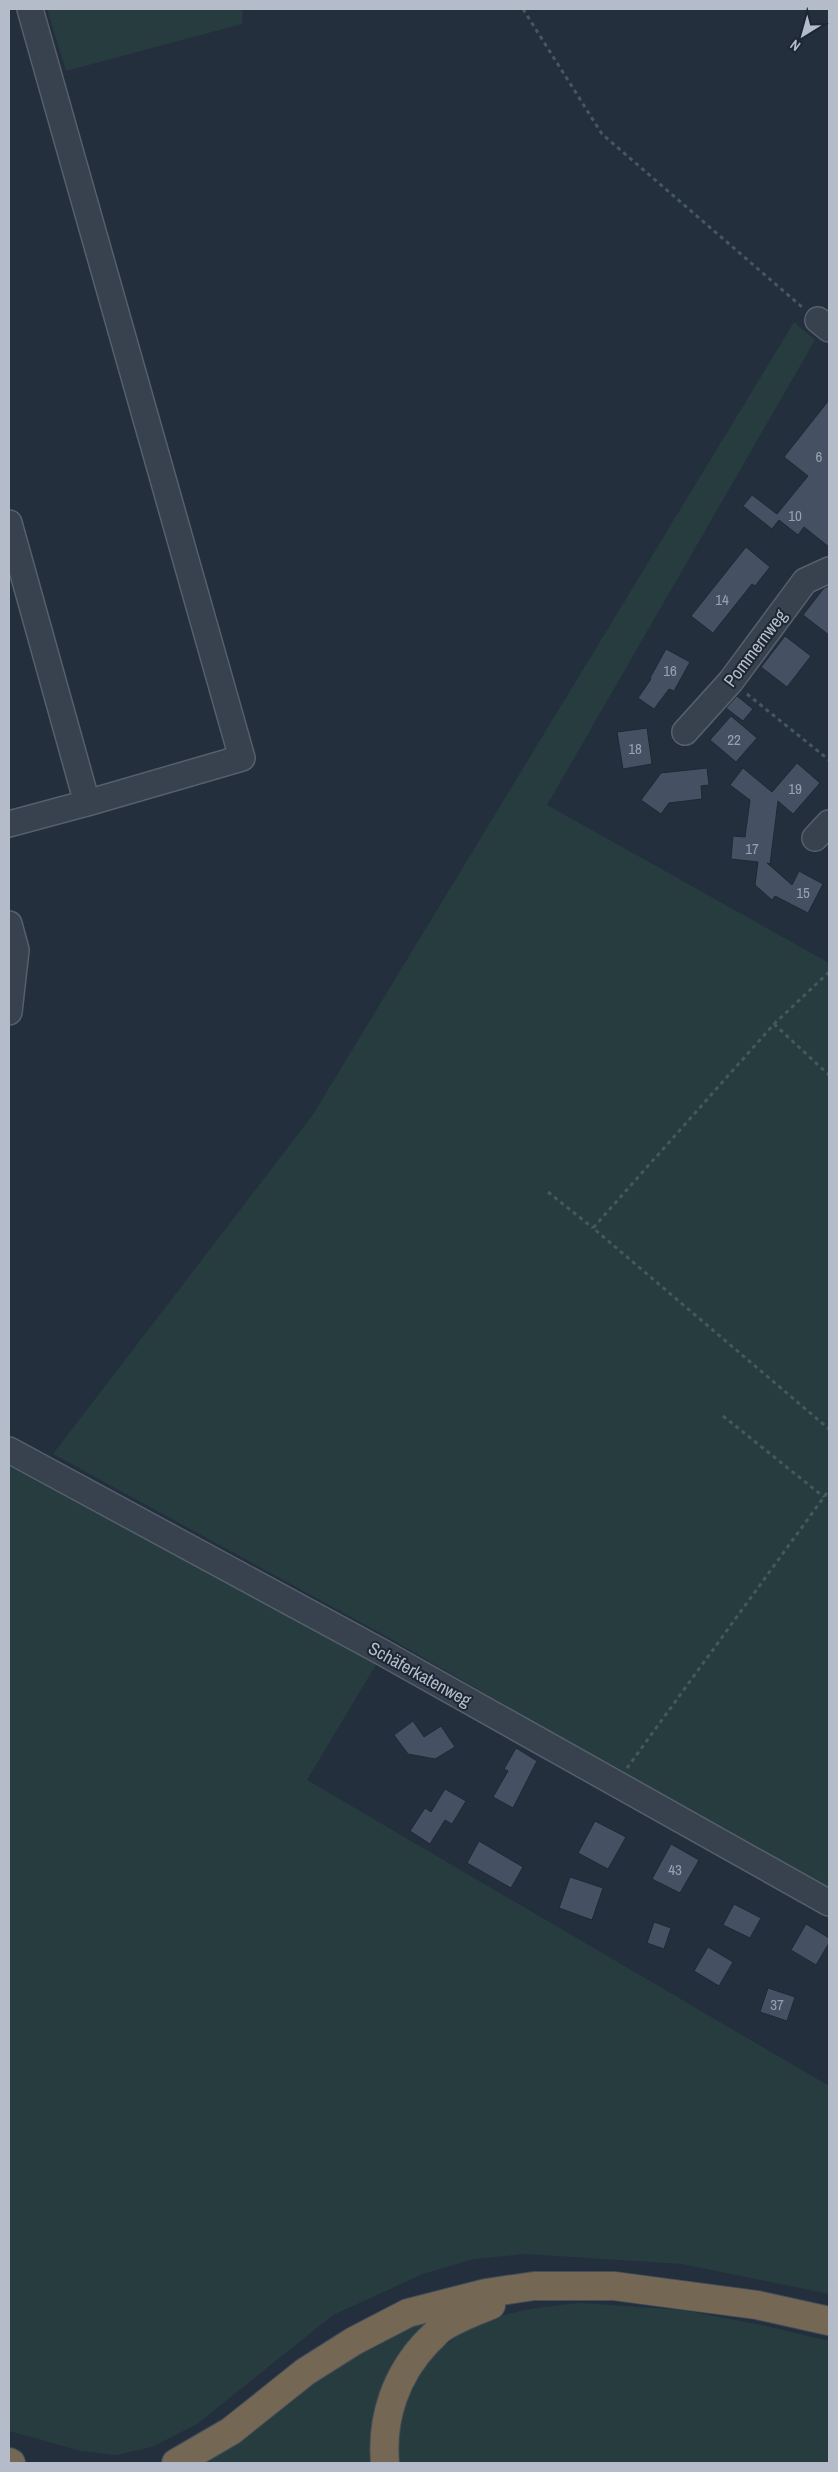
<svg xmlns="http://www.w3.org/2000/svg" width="838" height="2472" font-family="'Archivo Narrow',sans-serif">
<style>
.green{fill:#263c3f}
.building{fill:#455162;stroke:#1f2835}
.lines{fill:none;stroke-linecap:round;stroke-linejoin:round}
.minor-casing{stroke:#565f6c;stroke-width:28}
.highway-casing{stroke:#434c59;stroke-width:30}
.path{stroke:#44595c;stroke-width:3;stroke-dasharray:4 4;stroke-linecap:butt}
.minor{stroke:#38414e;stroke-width:25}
.highway{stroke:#746855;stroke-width:28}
.labels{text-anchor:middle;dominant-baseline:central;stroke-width:4;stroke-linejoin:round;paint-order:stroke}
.number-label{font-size:15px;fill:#98a1af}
.street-label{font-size:18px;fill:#b4bcc9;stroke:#1d2633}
</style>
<rect width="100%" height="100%" fill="#242f3e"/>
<path class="green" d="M47,9H243L242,24L66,71Z
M794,322L815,340L547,805L829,963V1893L391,1639L53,1454L312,1116Z
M9,1466L377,1663L307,1780L829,2086V2294L682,2264L525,2254L474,2259L423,2274L333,2315L197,2424L152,2447L116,2455L81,2451L9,2431Z
M582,2303L682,2310L762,2325L829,2341V2463H397C394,2444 400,2422 406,2404C436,2323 505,2309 582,2303Z
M454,2305L422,2328L404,2350L386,2380L375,2412L371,2463H194L355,2348Z"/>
<path class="building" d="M829,400V547L804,527L798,535L779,520L772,529L743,506L752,495L777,514L808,476L784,457Z
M746,547L770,567L755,586L752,584L713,633L691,616Z
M829,586V635L803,615L824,588Z
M785,636L811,656L787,687L761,667Z
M666,649L690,662L674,691L669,689L654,709L638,698L651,679L650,678Z
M737,696L753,709L743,721L726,708Z
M731,716L757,738L736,762L710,740Z
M647,728L652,764L623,769L617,732Z
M797,763L820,783L793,814L778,801L770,864L767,863L792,885L799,871L823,884L808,913L775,896L772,900L755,885L758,862L731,859L733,836L745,837L750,800L730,785L743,768L772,792Z
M707,768L709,785L701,786L702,799L669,803L661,814L641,800L661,773Z
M413,1721L424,1737L441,1726L455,1747L435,1759L408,1754L394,1735Z
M516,1748L537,1761L513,1808L493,1797L508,1771L504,1769Z
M445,1789L466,1801L452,1824L445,1820L430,1844L410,1831L425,1808L431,1812Z
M595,1821L626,1837L608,1869L578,1853Z
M479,1841L523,1867L511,1888L467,1863Z
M671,1844L699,1860L680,1893L652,1879Z
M570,1877L603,1888L592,1920L559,1908Z
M734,1904L761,1918L750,1938L723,1925Z
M654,1922L671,1928L664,1949L647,1943Z
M806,1924L829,1938V1943L816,1965L791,1950Z
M708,1947L733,1962L719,1986L694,1971Z
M768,1988L795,1997L787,2021L760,2012Z"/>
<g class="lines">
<defs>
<path id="minor" d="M30,9L242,758L87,803
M818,320L829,329
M9,523L87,803L9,824
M685,732L731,681L805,581L829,570
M815,838L829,823
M9,924L16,950L9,1012
M9,1450L380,1651L829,1903"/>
<path id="highway" d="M9,2462L11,2463
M176,2463L231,2431L305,2372L354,2341L408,2313L486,2293L534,2286H614L757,2305L829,2321
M385,2463C381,2418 396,2374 428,2341C433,2337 437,2331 442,2328C457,2318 474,2312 491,2305"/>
</defs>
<use href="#minor" class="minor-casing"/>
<use href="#highway" class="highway-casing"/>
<path class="path" d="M523,9L602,134L802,307
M747,694L829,760
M829,972L774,1024L593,1228L829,1429
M774,1024L829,1075
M548,1192L593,1228
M723,1416L824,1497
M627,1768L829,1490"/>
<use href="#minor" class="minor"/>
<use href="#highway" class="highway"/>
</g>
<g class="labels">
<g class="number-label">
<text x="819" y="456">6</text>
<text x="795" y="515">10</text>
<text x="722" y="599">14</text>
<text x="670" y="670">16</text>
<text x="734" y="739">22</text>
<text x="635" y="748">18</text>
<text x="795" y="788">19</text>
<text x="752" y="848">17</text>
<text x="803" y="892">15</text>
<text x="675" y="1869">43</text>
<text x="777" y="2004">37</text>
</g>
<g class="street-label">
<text transform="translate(755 648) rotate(-53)">Pommernweg</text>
<text transform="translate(420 1674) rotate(29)">Schäferkatenweg</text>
</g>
</g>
<rect width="838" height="2472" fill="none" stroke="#b4bcc9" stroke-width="20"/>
<g transform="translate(803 35) rotate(217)" stroke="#1d2633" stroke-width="4" paint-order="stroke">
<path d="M0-4L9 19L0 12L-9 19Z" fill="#b4bcc9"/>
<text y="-8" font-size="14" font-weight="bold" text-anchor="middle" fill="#b4bcc9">N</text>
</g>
</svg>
